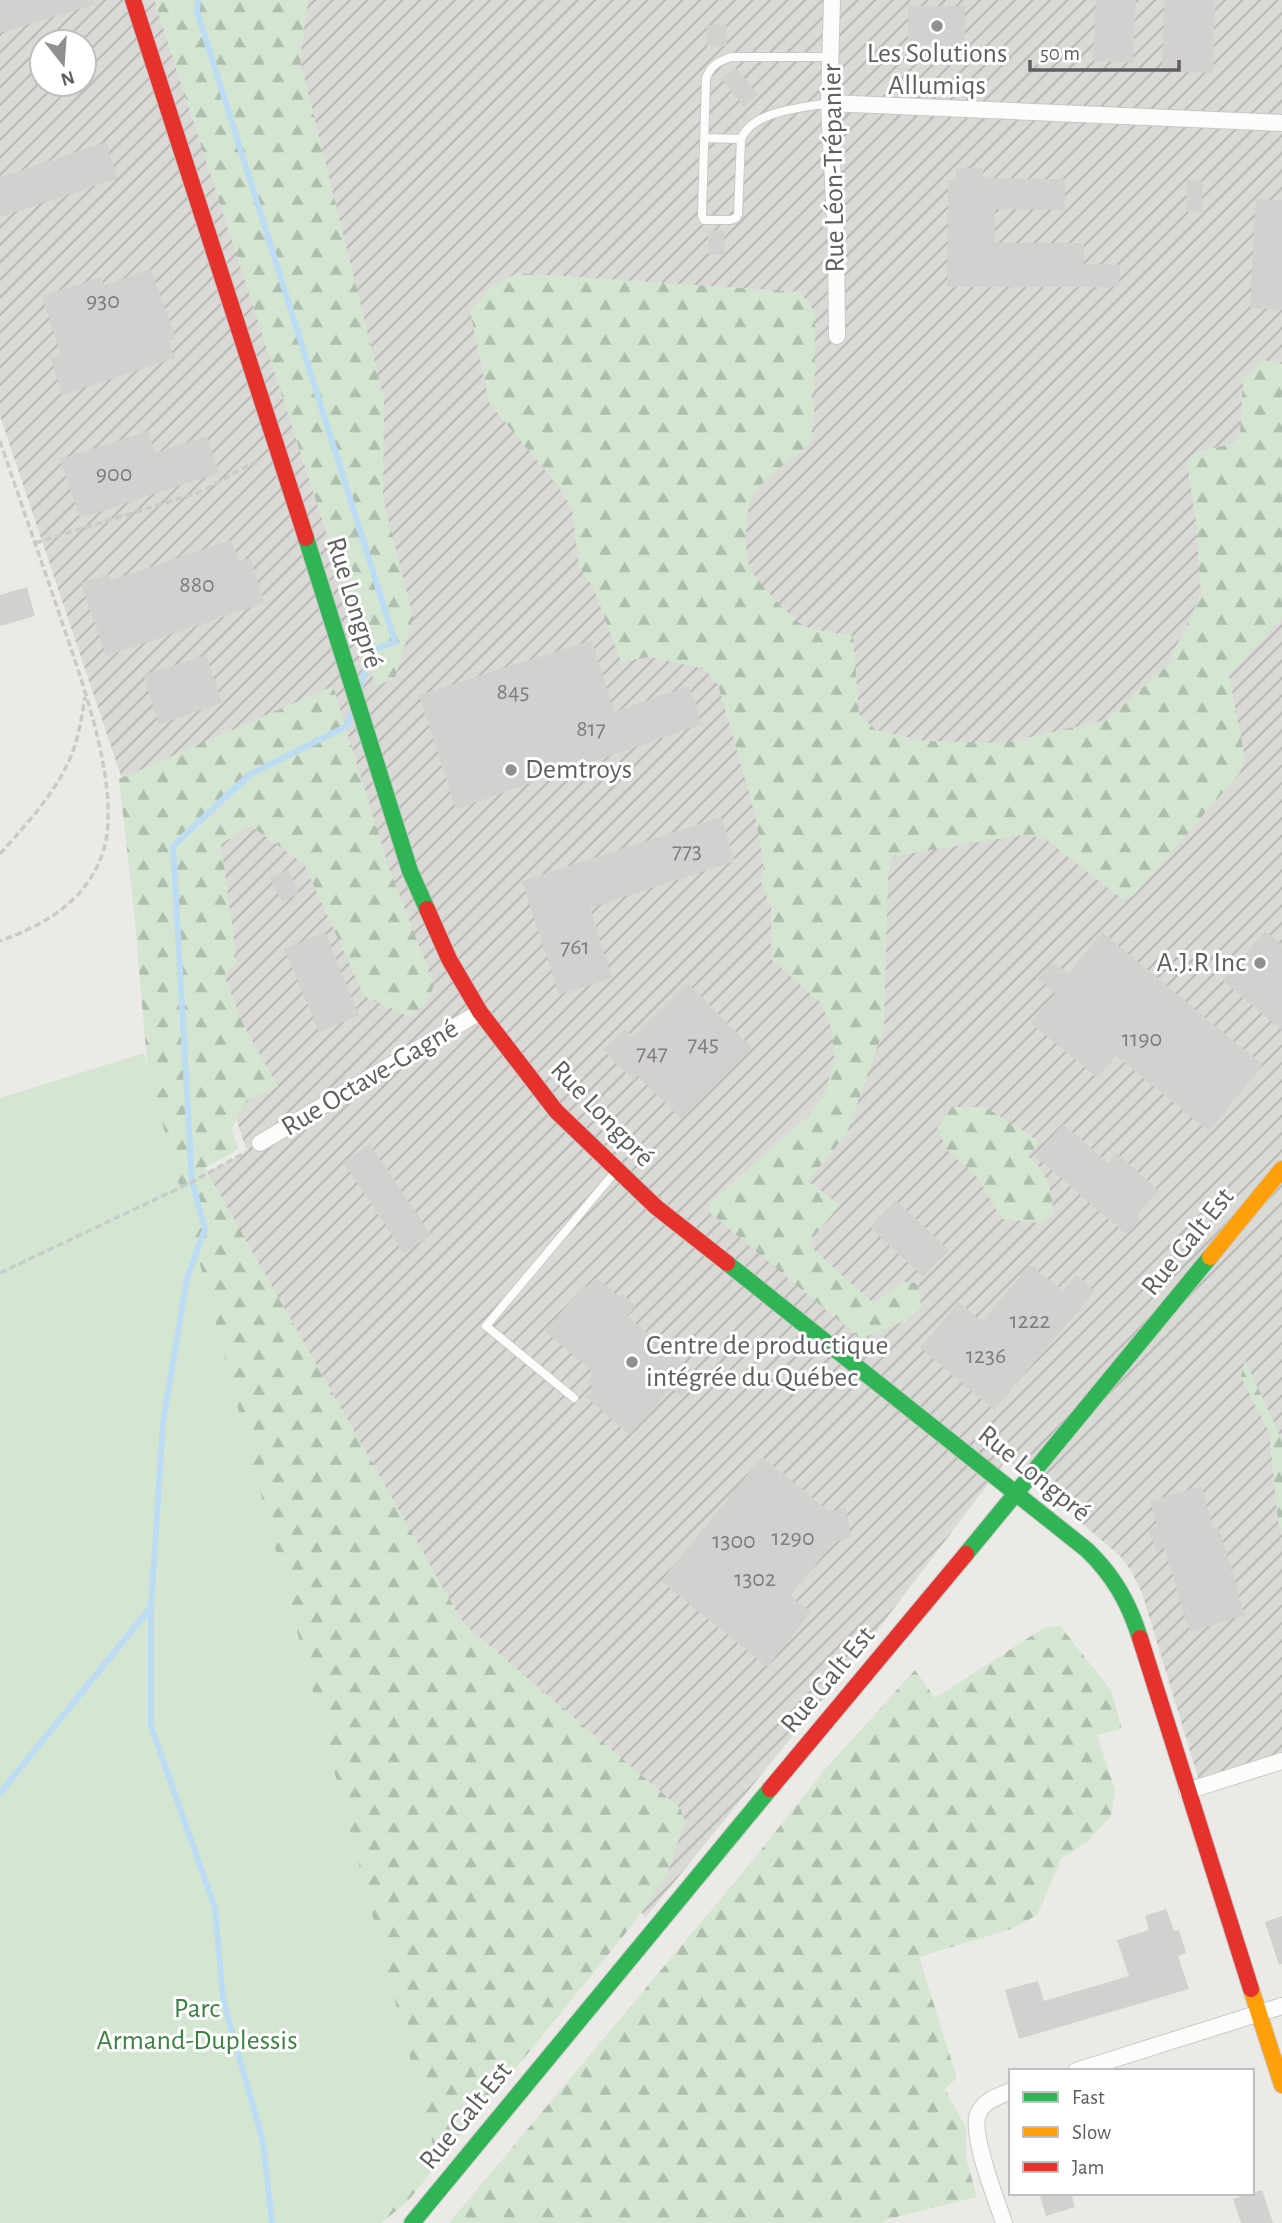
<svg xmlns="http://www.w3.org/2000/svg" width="1282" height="2223" font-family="'Alegreya Sans',sans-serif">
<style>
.industrial{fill:url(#industrial-furrows);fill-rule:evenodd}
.forest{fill:url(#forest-firs)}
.green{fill:#d4e6d2}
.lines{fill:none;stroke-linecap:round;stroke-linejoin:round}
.stream{stroke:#bcdcf3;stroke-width:6}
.building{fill:#d2d1cf}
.lane-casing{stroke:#c8c8c8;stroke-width:10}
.street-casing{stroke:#c8c8c8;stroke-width:18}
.fast-casing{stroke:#c8c8c7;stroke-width:18}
.slow-casing{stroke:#c8c8c7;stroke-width:18}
.jam-casing{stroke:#c8c8c7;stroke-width:18}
.path{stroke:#c8ccc9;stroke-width:3.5;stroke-dasharray:7 3.5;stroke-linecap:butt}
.lane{stroke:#fcfcfb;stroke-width:8}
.street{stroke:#fcfcfb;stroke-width:16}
.fast{stroke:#30b455;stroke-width:16}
.slow{stroke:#ff9f0a;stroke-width:16}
.jam{stroke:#e5322d;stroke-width:16}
.poi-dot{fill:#8e9091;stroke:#fff;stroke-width:2.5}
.labels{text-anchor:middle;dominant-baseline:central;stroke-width:6;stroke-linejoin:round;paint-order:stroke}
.number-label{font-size:24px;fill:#7b7d7f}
.poi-label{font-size:28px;fill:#5c5f63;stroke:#fff;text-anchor:start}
.street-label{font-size:28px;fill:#5c5f63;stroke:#fff}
.park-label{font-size:28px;fill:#3b833f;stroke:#fff}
</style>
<defs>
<pattern id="industrial-furrows" width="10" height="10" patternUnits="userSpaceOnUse" patternTransform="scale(1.75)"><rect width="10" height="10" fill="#dbd9d6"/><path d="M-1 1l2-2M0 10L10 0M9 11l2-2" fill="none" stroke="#b5b3b1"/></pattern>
<pattern id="forest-firs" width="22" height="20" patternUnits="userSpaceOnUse" patternTransform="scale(1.75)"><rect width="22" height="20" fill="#d4e6d2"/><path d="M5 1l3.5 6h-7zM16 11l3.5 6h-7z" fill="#afbeae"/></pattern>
</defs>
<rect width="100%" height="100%" fill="#ebeae6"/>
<path class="industrial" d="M0,0H1282V1757L1200,1784L1142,1593L1131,1571L1121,1557L1007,1459L860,1653L645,1918L192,1182L247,1151L0,416ZM42,42H84V84H42Z"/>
<path class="forest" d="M154,0H308L300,60L384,399L383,498L413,618L395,678L376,686Z
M517,273L800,292L815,312L814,438C796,461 766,471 752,498C745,513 744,552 750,568C755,579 790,618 801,624C812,631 840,633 853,636L859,714L876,730L925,741L1004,743L1106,720L1166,667L1201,595L1196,523L1187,461L1198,451L1233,444L1240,435L1243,381L1264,360L1282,364V618L1229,675L1245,759L1239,774L1133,896L1122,899L1044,838L1023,835L894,856L888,873L884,1028L847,1133L808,1181L840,1205L810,1241L814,1250L873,1303L903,1282L918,1283L921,1307L907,1320L861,1339L709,1212L710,1203L809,1115L826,1091L834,1058L832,1030L821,1003L771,959V906L760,880L764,869L755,814L718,685L705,669L649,657L621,662L593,587L579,567L572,508L558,486L489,403L470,311L491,287Z
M333,686L389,868L434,984L429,1000L410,1017L364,996L304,864L251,826L221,844L237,962L224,975L243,1024L278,1087L246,1101L232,1129L238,1149L205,1168L463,1623L680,1808L685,1821L667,1875L633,1924L407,2202L381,2223H0V1105L149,1085L134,912L119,779Z
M952,1107H985L1030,1135L1039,1143L1028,1156C1050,1176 1050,1186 1054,1214L1041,1223L1002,1219L977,1177L947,1150L937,1128Z
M1245,1360L1282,1440V1532L1278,1521L1269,1432L1241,1377Z
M1060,1626L1111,1690L1122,1729L1097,1735L1115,1790L1111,1816L1087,1842L1061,1859L1037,1915L1011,1929L919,1957L957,2078L945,2089L966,2128V2158L977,2197L888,2219L883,2223H449L744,1871L827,1767L915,1670L935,1698L1045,1627Z"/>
<path class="green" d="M144,1053L434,2148L377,2223H0V1098Z"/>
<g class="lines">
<path class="stream" d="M198,0L197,11L395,642L372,650L360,687
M0,1793L151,1607
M272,2223L263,2142L223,1999L215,1908L151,1726V1607L163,1422L187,1278L205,1229L192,1182L173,846L249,775L347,726L352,710"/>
</g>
<path class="building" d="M0,0H94L95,4L0,33Z
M1096,0H1136L1133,63L1093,61Z
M1164,0H1215L1213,73L1162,72Z
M908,6H965V45H908Z
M726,24L727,46H707L706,25Z
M735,67L758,95L744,107L721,79Z
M106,142L118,178L0,217V177Z
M956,168H983V178L1065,179V210L995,209V243H1084V264L1120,265L1119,287H947L948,180H956Z
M1187,180L1203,181L1202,213L1186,212Z
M1256,199L1282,200V310L1250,308Z
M724,230L725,255H709L708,231Z
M151,269L176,339L169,341L175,358L62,395L51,359L61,355L42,296L101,277L104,285Z
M148,431L155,453L207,436L219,473L80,518L60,459Z
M231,540L239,561L250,558L265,603L106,656L81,583L109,574L111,580Z
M27,587L35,616L0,626V595Z
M592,640L614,712L689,686L702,724L456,809L419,695Z
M206,655L222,703L159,724L143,675Z
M721,817L735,861L590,908L612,978L559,995L522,881Z
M288,869L299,893L282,902L270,878Z
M1265,931L1282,945V1030L1223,981Z
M325,932L359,1015L319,1032L284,949Z
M1102,932L1263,1065L1209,1131L1116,1056L1098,1078L1031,1023L1055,993L1038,979L1052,962L1068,974Z
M688,983L752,1048L681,1119L638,1076L634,1081L603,1050L625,1029L634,1037Z
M1063,1124L1108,1163L1117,1153L1159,1191L1136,1216L1140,1220L1127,1235L1035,1156Z
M370,1144L431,1235L404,1253L343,1162Z
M896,1200L949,1250L923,1277L870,1227Z
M1030,1264L1063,1291L1076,1275L1095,1291L994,1410L920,1348L959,1302L982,1322Z
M597,1278L619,1297L622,1294L636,1306L627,1316L657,1341L659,1338L671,1348L669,1350L699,1376L681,1397L671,1388L630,1435L586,1397L594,1388L587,1382L594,1373L545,1331L584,1285L588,1288Z
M762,1457L829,1511L846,1508L851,1538L834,1542L790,1596L811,1612L767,1667L661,1581Z
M1201,1486L1214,1530L1219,1528L1245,1615L1190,1632L1164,1548L1156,1551L1149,1530L1158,1527L1150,1501Z
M1166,1909L1174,1931L1179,1930L1186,1953L1178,1956L1189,1989L1019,2039L1005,1990L1038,1981L1044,2001L1129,1976L1117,1940L1149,1930L1145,1916Z
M1282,1916V1964L1279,1965L1265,1922Z
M1262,2190L1273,2223H1241L1233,2199Z
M1039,2193H1071L1075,2207L1046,2216Z"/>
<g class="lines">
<defs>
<path id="lane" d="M829,103C803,108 753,110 741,139L738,214L736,218L730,220H704L702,215L706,78C712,64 718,62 731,57H830
M704,138L741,139
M574,1398L486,1326L615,1172"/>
<path id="street" d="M832,0L829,103L836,239L837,336
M829,103L1282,123
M260,1143L480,1012
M1187,1791L1282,1761
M1076,2071L1282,2006
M1004,2223C997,2201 968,2130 979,2112C985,2100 999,2096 1011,2091"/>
<path id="fast" d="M306,538L410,871L427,909
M727,1263L1087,1550C1114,1576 1129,1603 1140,1638
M966,1554L1210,1257
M412,2223L770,1789"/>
<path id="slow" d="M1210,1257L1282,1169
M1251,1989L1282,2085"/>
<path id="jam" d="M133,0L306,538
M427,909L449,959L480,1012L556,1111L656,1207L727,1263
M1140,1638L1251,1989
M770,1789L966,1554"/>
</defs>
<use href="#lane" class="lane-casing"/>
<use href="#street" class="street-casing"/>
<use href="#fast" class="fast-casing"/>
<use href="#slow" class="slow-casing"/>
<use href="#jam" class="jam-casing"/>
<path class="path" d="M0,441C19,497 38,552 57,607C78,671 125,791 102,855C85,902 44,925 0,941
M35,543L197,493C220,483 239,468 262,460
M0,854C23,828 48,801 64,771C77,748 81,722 85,697
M0,1273L192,1182L246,1152"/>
<use href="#lane" class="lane"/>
<use href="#street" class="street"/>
<use href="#fast" class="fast"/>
<use href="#slow" class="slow"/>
<use href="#jam" class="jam"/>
</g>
<g class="poi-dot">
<circle cx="937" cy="26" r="7"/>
<circle cx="511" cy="770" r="7"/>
<circle cx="1260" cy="963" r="7"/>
<circle cx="632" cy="1362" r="7"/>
</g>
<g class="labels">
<g class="number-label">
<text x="103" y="301">930</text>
<text x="114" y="474">900</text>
<text x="197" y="585">880</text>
<text x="513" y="692">845</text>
<text x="591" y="729">817</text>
<text x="687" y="851">773</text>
<text x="575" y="947">761</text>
<text x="1142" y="1039">1190</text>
<text x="703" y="1044">745</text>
<text x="652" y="1053">747</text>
<text x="1030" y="1321">1222</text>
<text x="986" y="1356">1236</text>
<text x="793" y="1538">1290</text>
<text x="734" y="1541">1300</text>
<text x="755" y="1579">1302</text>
</g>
<g class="poi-label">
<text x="937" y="54" text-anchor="middle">Les Solutions<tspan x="937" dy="32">Allumiqs</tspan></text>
<text x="525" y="770">Demtroys</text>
<text x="1246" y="963" text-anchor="end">A.J.R Inc</text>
<text x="646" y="1346">Centre de productique<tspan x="646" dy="32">intégrée du Québec</tspan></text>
</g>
<g class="street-label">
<text transform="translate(834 168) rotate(-91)">Rue Léon-Trépanier</text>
<text transform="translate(354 603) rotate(73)">Rue Longpré</text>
<text transform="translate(370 1078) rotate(-31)">Rue Octave-Gagné</text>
<text transform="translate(602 1114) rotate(46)">Rue Longpré</text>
<text transform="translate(1188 1242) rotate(-51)">Rue Galt Est</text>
<text transform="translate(1034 1474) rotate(39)">Rue Longpré</text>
<text transform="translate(828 1680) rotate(-50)">Rue Galt Est</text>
<text transform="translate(466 2116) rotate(-51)">Rue Galt Est</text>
</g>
<g class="park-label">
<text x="197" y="2009">Parc<tspan x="197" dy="32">Armand-Duplessis</tspan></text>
</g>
</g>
<rect x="1009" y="2069" width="245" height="126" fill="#ffffff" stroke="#bebfc1" stroke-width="2"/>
<rect x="1023" y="2092" width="35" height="10" fill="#30b455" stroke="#bebfc1" stroke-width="2"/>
<text x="1072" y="2104" font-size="21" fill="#5c5f63">Fast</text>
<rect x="1023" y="2127" width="35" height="10" fill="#ff9f0a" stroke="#bebfc1" stroke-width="2"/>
<text x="1072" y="2139" font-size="21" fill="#5c5f63">Slow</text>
<rect x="1023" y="2162" width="35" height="10" fill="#e5322d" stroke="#bebfc1" stroke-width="2"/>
<text x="1072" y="2174" font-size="21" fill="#5c5f63">Jam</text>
<g transform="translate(63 63) rotate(163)"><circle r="33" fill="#ffffff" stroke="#bebfc1" stroke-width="2"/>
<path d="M0-5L12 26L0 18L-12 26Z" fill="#8e9091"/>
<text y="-10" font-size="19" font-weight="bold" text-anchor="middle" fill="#5c5f63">N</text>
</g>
<path d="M1030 60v10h149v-10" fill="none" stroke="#5c5f63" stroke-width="3.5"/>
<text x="1040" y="60" font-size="21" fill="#5c5f63" stroke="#ffffff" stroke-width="5" paint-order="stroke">50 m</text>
</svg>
